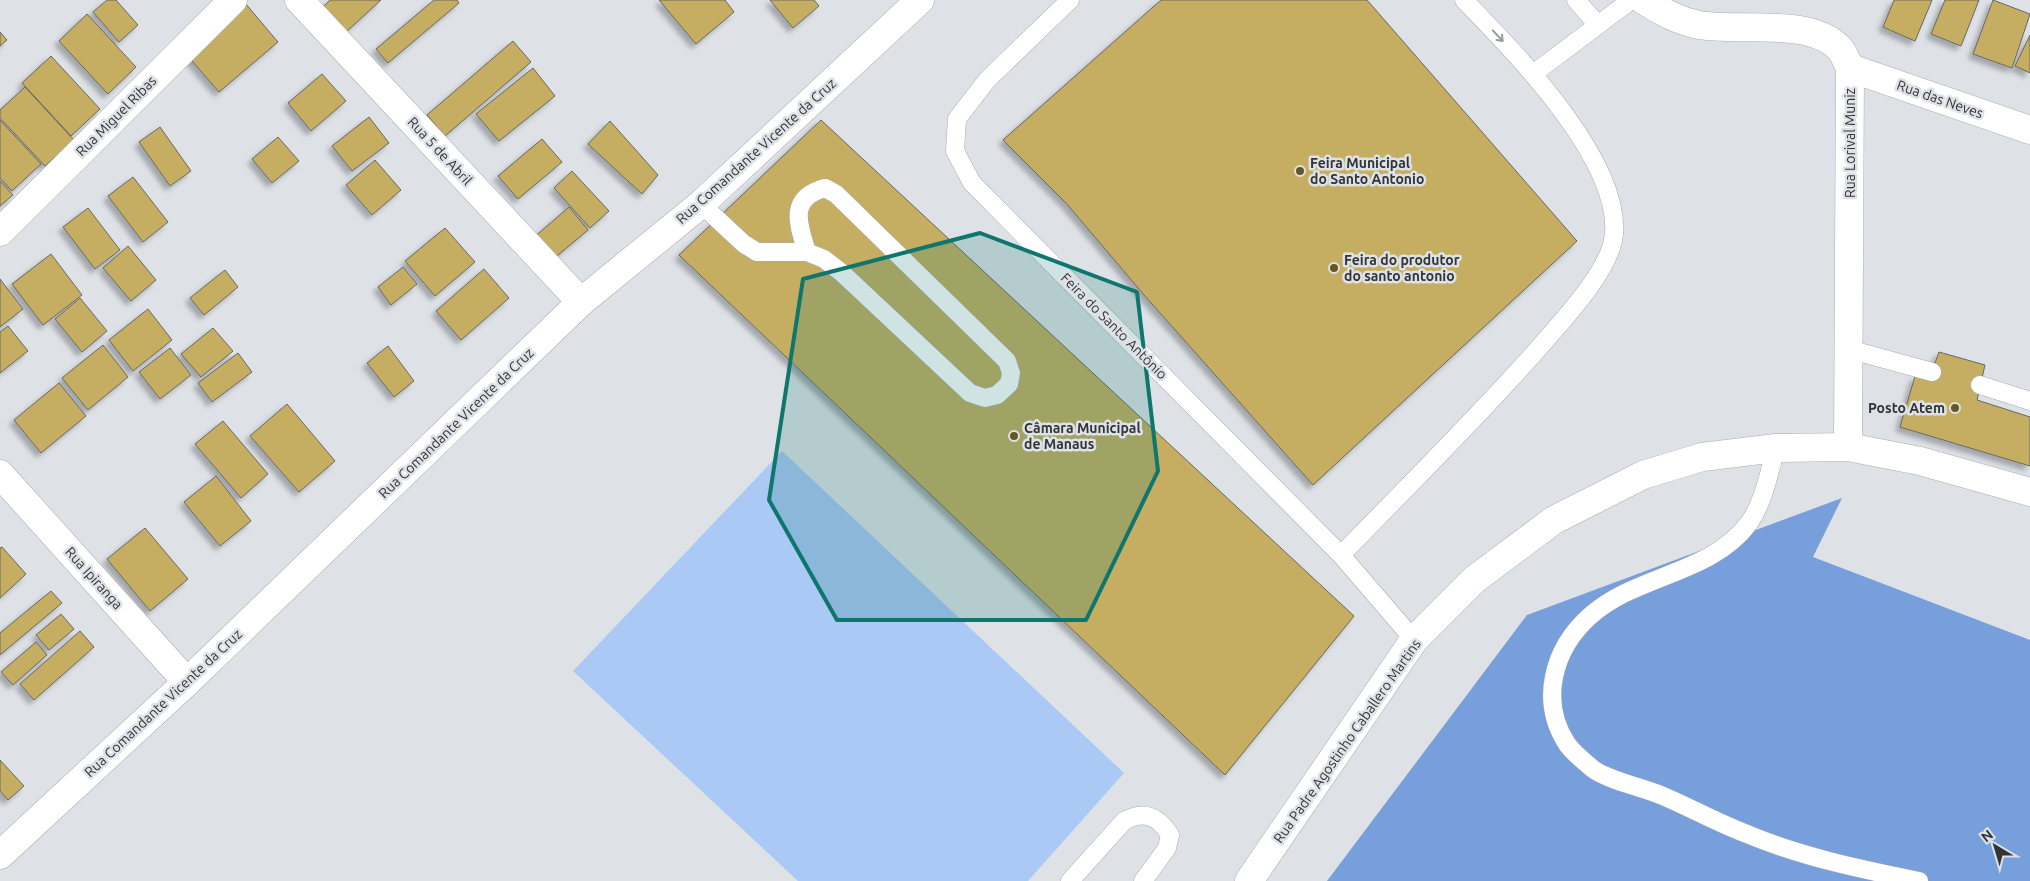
<svg xmlns="http://www.w3.org/2000/svg" width="2030" height="881" font-family="Ubuntu,sans-serif">
<style>
.green{fill:#abc9f5}
.forest{fill:#769fdb}
.building{fill:#c5ae62;stroke:#686762;filter:url(#shadow)}
.lines{fill:none;stroke-linecap:round;stroke-linejoin:round}
.service-casing{stroke:#a8acb1;stroke-width:19}
.minor-casing{stroke:#a8acb1;stroke-width:29}
.tertiary-casing{stroke:#a8acb1;stroke-width:29}
.service{stroke:#fff;stroke-width:18}
.minor{stroke:#fff;stroke-width:28}
.tertiary{stroke:#fff;stroke-width:28}
.oneway{stroke:#989a9a}
.marked{fill:#0f766e;fill-opacity:0.2;stroke:#0f766e;stroke-width:4;stroke-linejoin:round}
.poi-dot{fill:#655623;stroke:#dee2e7;stroke-width:2}
.labels{text-anchor:middle;dominant-baseline:central;stroke-width:5;stroke-linejoin:round;paint-order:stroke}
.street-label{font-size:14px;fill:#323436;stroke:#dee2e7}
.poi-label{font-size:14px;font-weight:bold;fill:#323436;stroke:#dee2e7;text-anchor:start}
</style>
<defs>
<filter id="shadow"><feDropShadow dx="-4.5" dy="4.5" stdDeviation="2.5" flood-color="#0004"/></filter>
</defs>
<rect width="100%" height="100%" fill="#dee2e7"/>
<path class="green" d="M782,451L1124,773L1028,881H798L573,671Z"/>
<path class="forest" d="M1842,498L1813,557L2030,640V881H1327L1527,615Z"/>
<path class="building" d="M107,0H116L138,25L119,42L93,12Z
M330,0H381L345,33L322,8Z
M434,0H457L459,3L388,63L376,49Z
M659,0H725L734,12L696,44Z
M770,0H814L819,6L793,28Z
M1161,0H1367L1577,241L1313,485L1144,295L1066,203L1003,140Z
M1894,0H1932L1915,41L1883,27Z
M1945,0H1979L1961,46L1931,34Z
M1993,0L2030,14L2012,68L1973,54Z
M245,3L278,42L219,92L186,54Z
M87,14L136,67L108,94L59,41Z
M0,32L7,40L0,46Z
M2030,35V73L2015,66Z
M513,41L531,62L445,136L427,115Z
M51,56L100,109L71,136L22,83Z
M533,68L555,96L499,141L476,114Z
M322,74L346,101L311,131L288,103Z
M25,87L74,140L45,166L0,118V110Z
M369,117L389,143L352,171L332,146Z
M0,120L41,164L12,191L0,178Z
M821,120L1354,616L1225,775L679,255Z
M610,121L658,175L642,194L588,144Z
M160,127L191,171L170,186L139,142Z
M278,137L299,161L272,183L252,159Z
M542,139L562,162L518,199L498,176Z
M375,160L401,190L372,215L346,185Z
M572,171L609,211L590,228L554,188Z
M133,177L168,222L143,242L108,196Z
M0,181L13,195L0,206Z
M569,207L588,230L551,261L532,239Z
M88,208L120,250L95,269L63,227Z
M445,228L475,262L435,296L405,261Z
M128,246L156,280L131,301L103,268Z
M51,254L82,295L43,325L12,284Z
M403,267L417,284L391,305L378,287Z
M484,269L509,298L461,340L436,311Z
M225,270L238,287L204,315L190,298Z
M0,279L23,309L0,327Z
M80,298L107,331L82,352L55,319Z
M148,309L172,340L133,371L109,340Z
M8,326L28,351L0,373V332Z
M213,328L233,351L201,377L181,354Z
M103,345L128,377L88,410L62,378Z
M388,346L414,381L394,397L367,363Z
M170,348L191,375L160,399L139,372Z
M1939,352L1985,365L1977,400L2030,417V466L1900,427L1915,376L1929,380Z
M238,353L252,372L212,402L198,383Z
M59,383L86,416L41,453L14,420Z
M287,404L335,461L299,492L250,436Z
M223,421L268,474L241,498L195,444Z
M216,476L251,521L220,546L184,502Z
M145,528L188,579L150,611L107,559Z
M2,547L26,574L0,598V548Z
M51,591L62,603L0,655V633Z
M61,614L74,629L49,650L36,635Z
M80,631L94,647L34,700L20,684Z
M36,642L47,655L13,685L1,672Z
M0,760L24,786L8,800L0,791Z"/>
<g class="lines">
<defs>
<path id="service" d="M1070,0L987,80L957,119L955,151L972,183L1341,555L1414,640
M1576,0L1597,24
M1533,74L1631,0
M701,204L744,244L757,252H807L824,259L842,273L970,393L985,398L997,395L1009,384L1011,373L1007,361L836,194L825,188C788,198 798,224 807,252
M1848,349L1932,372
M1980,385L2030,401
M1776,448C1769,472 1764,502 1749,523C1710,575 1637,574 1590,616C1553,649 1539,701 1567,744C1573,753 1585,762 1593,769C1607,780 1645,788 1663,796C1691,808 1718,823 1747,834C1802,857 1860,869 1919,881
M1341,555C1407,487 1474,421 1537,350C1560,323 1611,271 1614,234C1620,158 1514,52 1464,0
M1070,881L1124,821C1144,810 1158,816 1170,835L1167,848L1143,881"/>
<path id="minor" d="M299,0L581,302
M1643,0C1661,11 1678,21 1699,25C1738,32 1809,17 1839,48C1844,53 1847,62 1850,68L1848,447
M1850,68L2030,130
M0,232L233,0
M0,474L187,682"/>
<path id="tertiary" d="M0,855L187,682L581,302L701,204L920,0
M1249,881L1414,640L1475,579L1554,520L1643,475L1702,457L1776,448L1848,447L1920,461L2030,492"/>
</defs>
<use href="#service" class="service-casing"/>
<use href="#minor" class="minor-casing"/>
<use href="#tertiary" class="tertiary-casing"/>
<use href="#service" class="service"/>
<use href="#minor" class="minor"/>
<use href="#tertiary" class="tertiary"/>
</g>
<defs><path id="oneway-shaft" d="M-6 0H5M1.5-3L5.5 0L1.5 3" fill="none" stroke-width="1.6" stroke-linecap="round" stroke-linejoin="round" transform="scale(1.25)"/></defs>
<use class="oneway" href="#oneway-shaft" transform="translate(1498 36) rotate(47)"/>
<path class="marked" d="M980,233L1137,292L1158,471L1086,620H837L769,500L803,279Z"/>
<g class="poi-dot">
<circle cx="1300" cy="171" r="5"/>
<circle cx="1334" cy="268" r="5"/>
<circle cx="1955" cy="408" r="5"/>
<circle cx="1014" cy="436" r="5"/>
</g>
<g class="labels">
<g class="street-label">
<text transform="translate(1940 99) rotate(19)">Rua das Neves</text>
<text transform="translate(116 116) rotate(-45)">Rua Miguel Ribas</text>
<text transform="translate(1850 143) rotate(-90)">Rua Lorival Muniz</text>
<text transform="translate(440 151) rotate(47)">Rua 5 de Abril</text>
<text transform="translate(756 151) rotate(-42)">Rua Comandante Vicente da Cruz</text>
<text transform="translate(1114 326) rotate(45)">Feira do Santo Antônio</text>
<text transform="translate(456 423) rotate(-44)">Rua Comandante Vicente da Cruz</text>
<text transform="translate(94 578) rotate(48)">Rua Ipiranga</text>
<text transform="translate(163 703) rotate(-43)">Rua Comandante Vicente da Cruz</text>
<text transform="translate(1347 741) rotate(-55)">Rua Padre Agostinho Caballero Martins</text>
</g>
<g class="poi-label">
<text x="1310" y="163">Feira Municipal<tspan x="1310" dy="16">do Santo Antonio</tspan></text>
<text x="1344" y="260">Feira do produtor<tspan x="1344" dy="16">do santo antonio</tspan></text>
<text x="1945" y="408" text-anchor="end">Posto Atem</text>
<text x="1024" y="428">Câmara Municipal<tspan x="1024" dy="16">de Manaus</tspan></text>
</g>
</g>
<g transform="translate(1995 846) rotate(322)" stroke="#dee2e7" stroke-width="4" paint-order="stroke">
<path d="M0-4L9 19L0 12L-9 19Z" fill="#323436"/>
<text y="-8" font-size="14" font-weight="bold" text-anchor="middle" fill="#323436">N</text>
</g>
</svg>
